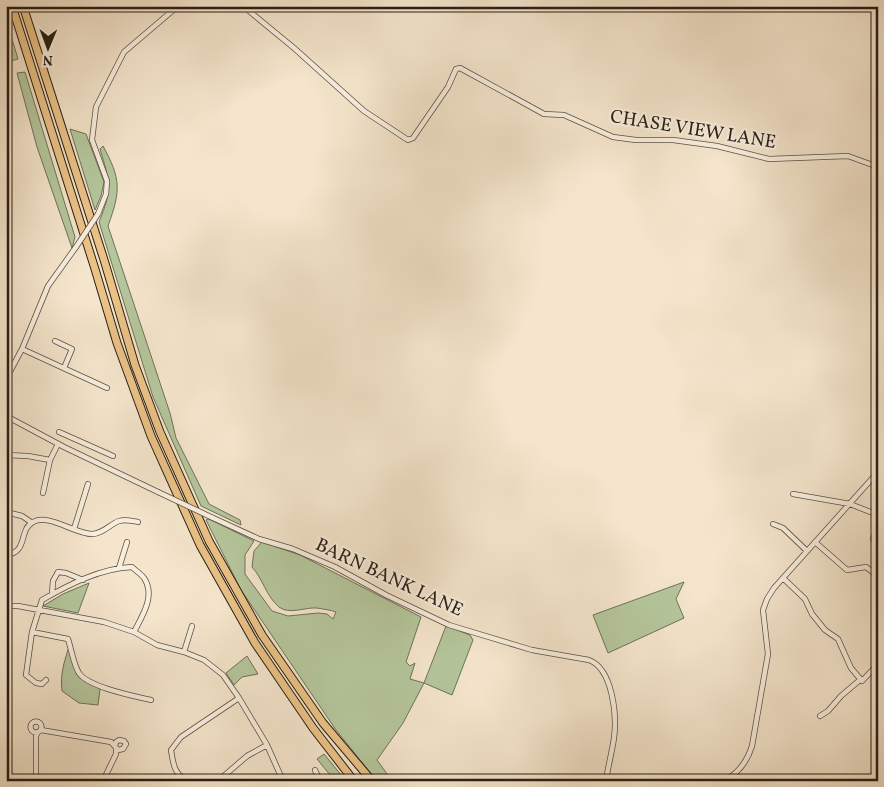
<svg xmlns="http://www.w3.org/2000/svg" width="884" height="787" font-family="Vollkorn,serif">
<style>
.green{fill:#b5c69c;stroke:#6e7258}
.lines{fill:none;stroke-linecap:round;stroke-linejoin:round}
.minor-casing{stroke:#5b5042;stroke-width:6}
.highway-casing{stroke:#281e14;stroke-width:9}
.minor{stroke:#f8eede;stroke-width:4.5}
.highway{stroke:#eac286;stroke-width:7}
.minor-bridge-casing{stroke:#5b5042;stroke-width:6;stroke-linecap:butt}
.minor-bridge{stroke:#f8eede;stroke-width:4.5}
.labels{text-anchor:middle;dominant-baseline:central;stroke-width:4.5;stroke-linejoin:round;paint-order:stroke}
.street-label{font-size:19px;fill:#281e14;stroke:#f8eede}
</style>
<rect width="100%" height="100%" fill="#f4e5cc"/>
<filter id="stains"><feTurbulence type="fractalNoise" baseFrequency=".004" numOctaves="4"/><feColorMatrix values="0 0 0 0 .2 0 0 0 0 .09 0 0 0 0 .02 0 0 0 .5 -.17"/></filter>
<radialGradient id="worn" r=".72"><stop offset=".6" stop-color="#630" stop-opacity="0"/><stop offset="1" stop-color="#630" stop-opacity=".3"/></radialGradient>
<path class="green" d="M6,19L18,59L11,61L10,68L6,67Z
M25,72L75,237L72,248L37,147L17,73Z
M70,129L86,134L104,182L101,196L95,210Z
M103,146C121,179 121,190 108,226L170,413L176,438L209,504L240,520L241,525L201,506L153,397L99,222C113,188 110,183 100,149Z
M209,519L254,541L245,555V574L272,611L288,616L318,613L327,614L333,619L336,612C331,610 323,609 317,608C305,607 289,615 279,607C266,596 263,579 252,567L254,551L262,542L300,555L421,617L406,662L410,666L415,663L410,679L424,683L446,626L470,635L473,640L452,695L424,683L403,723L377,760L392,781H377L336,730L241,590L206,520Z
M684,582L676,599L684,618L608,653L593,615Z
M89,583L78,613L43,606L63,594Z
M69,647L82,679L100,689L98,705L79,703L62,691C60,675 64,662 69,647Z
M247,656L258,674L242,677L234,685L226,673Z
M324,754L346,781H335L317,759Z"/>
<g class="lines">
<defs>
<path id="minor" d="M243,6L294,48L364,111L408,140L413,138L448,87L456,69L460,68L544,114L564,115L613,137L636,140H673L717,146L769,159L848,156L878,167
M875,91L878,90
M98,214L106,194L107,181L92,140L96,107L124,52L178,6
M55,341L72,349L64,368
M22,349L107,388
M6,379L22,349L48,286L76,247
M6,416L64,447L158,492
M59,432L113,456
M6,455L28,456L50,460
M43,493L50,460L58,444
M793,494L850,504L878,515
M6,512L22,516L31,522
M211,517L259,539L293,549L335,567L386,595L449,625L532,650L589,660C613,669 617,716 614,738C612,752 608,766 606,781
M773,524L783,528L807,551
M74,529L88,484
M815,542L847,570L866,567L878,576
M875,543L873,539L878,527
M6,555C29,552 18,530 33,522C48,513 75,534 92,534C103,534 110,524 119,521C125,519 132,521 138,522
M119,568L127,542
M783,578L805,599L812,614L825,630L838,639L851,668L862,681L878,664
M52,594L53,581L58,572L66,573L83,580
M6,606H18L104,622L134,632L157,645L184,652L204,660L223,675L239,698L267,745L283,781
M32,632L68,639C71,648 74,666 79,673C88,687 134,696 151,700
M184,652L192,626
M46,680L42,684L36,683L26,675L32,632L42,600C68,585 101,568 132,567C136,571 141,574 144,578C156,596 142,616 134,632
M820,716L828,711L841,696L861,679
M30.5 727a5.5 5.5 0 1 1 11 0a5.5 5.5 0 1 1-11 0Z
M41,730L111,742L118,750L123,749L126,744L124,741L119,740L116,742L115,746
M315,770L320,781
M36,781V736L38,732
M103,781L116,754V748
M187,781C174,774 173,763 171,750L181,737L239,698
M218,781L247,756L267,745
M724,781C739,773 747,762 752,746L768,654L763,610L767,599L774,588L878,472"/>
<path id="highway" d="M12,6L95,269L117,343L151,436L200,545L255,643L313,728L354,781
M23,6L105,263L135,365L160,432L209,541L262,635L323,723L372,781"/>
</defs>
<use href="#minor" class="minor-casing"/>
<use href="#highway" class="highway-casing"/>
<use href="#minor" class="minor"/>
<use href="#highway" class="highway"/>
<defs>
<path id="minor-bridge" d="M76,247L98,214
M158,492L211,517"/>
</defs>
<use href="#minor-bridge" class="minor-bridge-casing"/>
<use href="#minor-bridge" class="minor-bridge"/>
</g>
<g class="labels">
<g class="street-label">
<text transform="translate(693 130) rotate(9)">CHASE VIEW LANE</text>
<text transform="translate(389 578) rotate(25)">BARN BANK LANE</text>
</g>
</g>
<rect width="884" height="787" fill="none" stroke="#f4e5cc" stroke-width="25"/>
<rect x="8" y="8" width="869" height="772" fill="none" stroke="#281e14" stroke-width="2.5"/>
<rect x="12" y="12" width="859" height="762" fill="none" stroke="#281e14"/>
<g transform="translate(48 48) rotate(181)" stroke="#f8eede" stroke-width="4" paint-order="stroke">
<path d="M0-4L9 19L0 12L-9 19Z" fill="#281e14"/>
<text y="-8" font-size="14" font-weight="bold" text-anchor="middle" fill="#281e14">N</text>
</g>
<rect width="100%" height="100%" filter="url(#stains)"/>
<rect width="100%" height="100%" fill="url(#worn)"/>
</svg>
